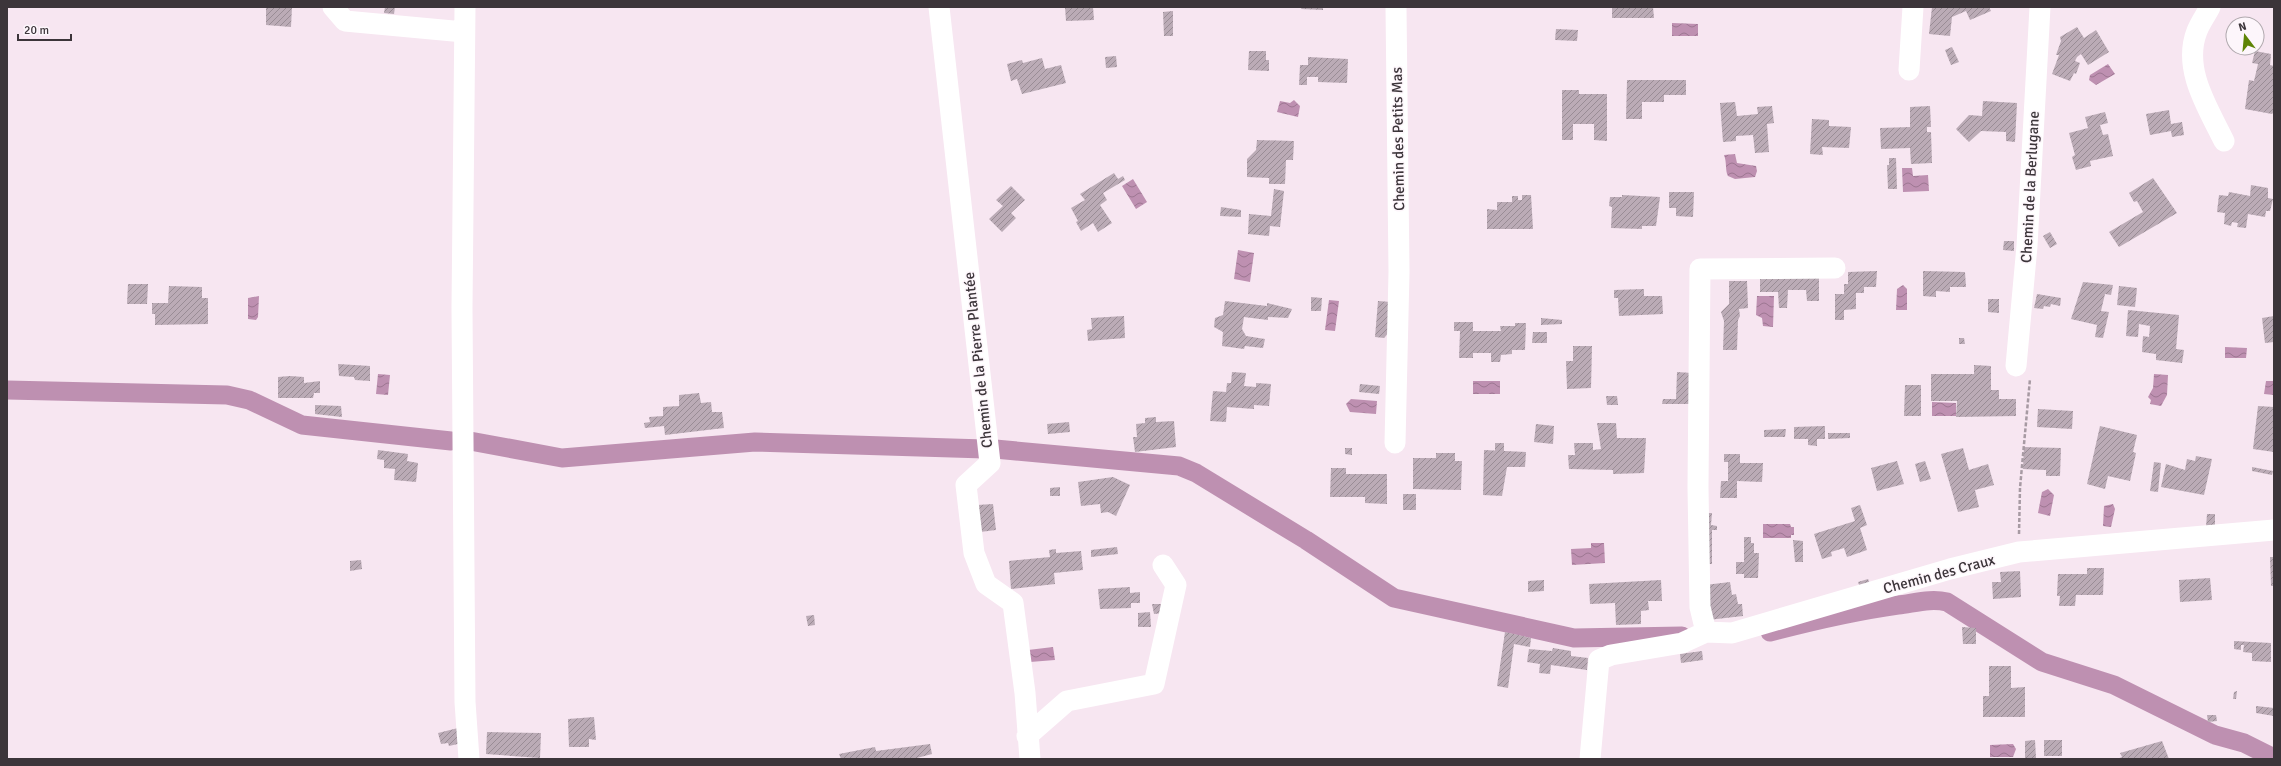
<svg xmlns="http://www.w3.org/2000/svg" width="2281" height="766" font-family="Signika,sans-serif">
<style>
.water{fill:url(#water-waves)}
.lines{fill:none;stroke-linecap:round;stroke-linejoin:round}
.canal{stroke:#be90b1;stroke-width:19}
.building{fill:url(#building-hatch)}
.path{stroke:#a79aa3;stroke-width:2.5;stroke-dasharray:4 2;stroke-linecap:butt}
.minor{stroke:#fff;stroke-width:21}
.labels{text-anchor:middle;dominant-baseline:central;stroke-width:3;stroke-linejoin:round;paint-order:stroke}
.street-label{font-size:15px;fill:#3c353a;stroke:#fdf6fb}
</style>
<defs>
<pattern id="water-waves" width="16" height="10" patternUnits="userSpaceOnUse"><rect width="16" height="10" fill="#be90b1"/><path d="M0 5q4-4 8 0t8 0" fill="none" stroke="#9c7691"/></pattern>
<pattern id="building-hatch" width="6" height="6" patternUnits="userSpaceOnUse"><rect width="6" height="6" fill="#bbabb6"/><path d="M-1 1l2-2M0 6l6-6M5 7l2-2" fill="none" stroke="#998c95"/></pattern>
</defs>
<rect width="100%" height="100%" fill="#f7e6f1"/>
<path class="water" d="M1672,23L1698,24V36H1672Z
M2108,64L2115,74L2096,85L2089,80L2090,75Z
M1294,100L1300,106L1298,117L1277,112L1280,101L1290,103Z
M1735,154L1737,163L1756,166L1757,171L1755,177L1735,179L1728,176C1725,171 1727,162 1724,155Z
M1902,168H1912L1913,176L1928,175L1929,191L1903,192Z
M1133,179L1147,202L1136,209L1122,186Z
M1238,250L1254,253L1250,282L1234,279Z
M1903,285L1907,289V310H1896L1897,289Z
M259,296L258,317L256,320L248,319V298Z
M1757,296H1774L1773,327L1763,326L1762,318L1756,315Z
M1329,300L1339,301L1335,331L1325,330Z
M2225,347L2247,348L2246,358H2225Z
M378,374L390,375L388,395L376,394Z
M2154,374L2168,375L2167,395L2161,406L2150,404L2151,400L2148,397L2153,388Z
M1473,381H1500V394H1473Z
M2266,381H2274V395L2264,394Z
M1351,399L1377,401L1376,414L1350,412L1346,404Z
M1932,402L1956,403V416H1932Z
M2048,489L2054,495L2050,516L2038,513L2042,492Z
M2113,504L2115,509L2111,527L2103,526L2104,506Z
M1763,524H1790L1791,527H1794V535H1791V538H1763Z
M1591,543H1604L1605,563L1572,565L1571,549L1591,548Z
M1053,647L1055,660L1030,662L1028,650Z
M2013,744L2016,749L2013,757H1990V745Z"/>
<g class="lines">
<path class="canal" d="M7,390L227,395L249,400L302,425L451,441
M470,441L562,458L755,442L985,449
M995,449L1179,466L1196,473L1306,540L1394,598L1574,638L1682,636
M1770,632C1812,621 1855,611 1898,605C1915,603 1931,598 1947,602L2042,662L2114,685L2215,735L2244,743L2274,758"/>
</g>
<path class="building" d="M266,7H292L291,27L266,25Z
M385,7H395L394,14L384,13Z
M1065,7H1093L1094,20L1066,21Z
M1302,7H1323V10L1301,9Z
M1612,7H1653L1654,18H1612Z
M1932,7H1989L1991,11L1970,20L1966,11L1952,17L1950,36L1929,34Z
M1173,11V36H1164L1163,12Z
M2077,27L2084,38L2096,30L2109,52L2088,65L2081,54L2077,57L2075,61L2080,63L2076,74L2074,73L2070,81L2052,74L2059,55H2056L2061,41L2060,37Z
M1556,29L1578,30L1577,41L1555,40Z
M1952,47L1959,62L1951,65L1945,50Z
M1249,51H1266V60H1269V71L1248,70Z
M2255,51L2271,54L2270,65L2274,66V112L2272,114L2245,109L2249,80L2254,81L2258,64L2252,63Z
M1116,56L1117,67L1106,68L1105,57Z
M1308,57L1348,59L1347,83L1318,82V77H1307V85H1299L1300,65H1308Z
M1042,58L1045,69L1061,65L1066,83L1022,94L1017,79L1011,81L1007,64L1022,60L1023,63Z
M1627,80H1686V95H1664V102H1642V119H1626Z
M1562,90H1579V94H1607V141L1594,140V124H1573V140H1562Z
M1983,101L2017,103L2015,142L2006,141V132L1981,131L1969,142L1956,129L1969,115L1982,116Z
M1735,102L1737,116L1758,114L1757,107L1772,106L1774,123L1767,124L1769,152L1755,153L1753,135L1736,136V141L1723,142L1720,103Z
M1930,106L1931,127H1927V132H1931L1932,163L1911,164L1910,148L1881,149L1880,128L1910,127V107Z
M2169,110L2171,124L2182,122L2184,135L2172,137L2171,131L2150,135L2146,114Z
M2105,112L2108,123L2100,125L2103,135L2108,134L2113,156L2090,161L2091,166L2076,170L2072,157L2075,155L2069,133L2088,128L2085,117Z
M1812,119L1829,120V126L1851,127L1849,148L1822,147L1823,155L1810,154Z
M1257,140L1294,141L1293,160H1286L1285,184H1269V178L1247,177V159L1256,150Z
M1889,158H1896L1897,189H1888L1887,165H1889Z
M1114,173L1118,179L1123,176L1125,180L1103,193L1107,200L1100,205L1112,223L1098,232L1093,223L1081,231L1076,222L1078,221L1071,208L1085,200L1080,194Z
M2153,178L2177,213L2119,247L2109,232L2143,212L2137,201L2134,202L2129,193Z
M2251,185L2268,188V198L2273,199L2270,211H2266L2265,217L2248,214L2246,228L2237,227L2238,223L2232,222L2231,226L2224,224L2225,213L2217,212L2219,195L2228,196L2229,192L2250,196Z
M1011,186L1025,200L1011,213L1016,218L1002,232L989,219L1003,206L996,200Z
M1274,189L1284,191L1280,227L1270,226L1269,236L1248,234L1249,214L1271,216Z
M1669,192H1694L1693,217L1676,216V208H1669Z
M1522,195H1531L1533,229H1487V209L1497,210V202H1512V196H1518V200H1522Z
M1622,195L1660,197L1656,226H1642V229L1611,228L1612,207L1609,206L1610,197H1622Z
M1221,207L1241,210V217L1220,216Z
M2050,232L2057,244L2050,248L2043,236Z
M2004,241H2014V251L2003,250Z
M1877,271L1876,287H1864V293H1856V309L1844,310V320H1835V294H1844V284H1848V272Z
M1923,271L1965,272L1966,287H1950V292L1936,291V297L1923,296Z
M1760,274H1819V301H1807L1806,290H1788L1787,308H1779L1778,292H1760Z
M1729,281H1747L1748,308L1739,309L1740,316L1738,320L1737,350H1723L1724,321L1721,312L1729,304Z
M2083,282L2113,285L2111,295L2105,294L2101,311L2109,312L2103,338L2095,337L2097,325L2071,319Z
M128,284H148L147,304H127Z
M169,286L202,287V298H208V324L155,325V314H152V303H168Z
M2119,286L2137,288L2135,307L2117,305Z
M1644,289V296H1662L1663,314L1619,316L1618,298H1614V290Z
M2037,294L2061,298L2060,306L2051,304L2050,307L2044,306L2043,309L2034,308Z
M1311,297L1322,298L1321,311H1311Z
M1988,299H1999V313L1988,312Z
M1225,301L1267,306V303L1292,309L1288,318L1268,317V320L1244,317L1242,329L1246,336L1265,339L1263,348L1245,346L1244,349L1222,346L1223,332L1214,327L1215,318L1223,315Z
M1378,301L1391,302L1389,332L1384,338L1375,337Z
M2128,310L2179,315L2176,349L2184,350L2182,363L2156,360V354L2142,352L2143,336L2149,337L2150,326L2139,324L2138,337L2126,336Z
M1124,316L1125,338L1088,341L1087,330L1092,329L1091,318Z
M2274,316V342L2265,343L2262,318Z
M1541,318L1562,320V324L1541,325Z
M1454,322H1473V331H1501L1500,326H1515V323H1526L1525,350H1512V354L1501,355L1500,362H1491V353H1473V358H1459L1460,331H1454Z
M1533,332H1547V343H1532Z
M1959,338H1964L1965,344H1959Z
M1573,346H1592L1591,388L1567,389L1566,361H1573Z
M338,364L370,366V381L355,380L354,377L339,376Z
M1974,365L1991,366V390H1999V399H2016V416L1956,417L1957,401H1931V374H1974Z
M1232,372L1246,373L1244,386L1256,387V383L1271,384L1269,406L1254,405V409L1227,407L1226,422L1210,421L1213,391L1226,392L1227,383H1231Z
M1677,372L1692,373L1691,404H1662L1663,399H1676Z
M290,376L304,377V383L320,381V393H314L313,398H278V377Z
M1360,384L1380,386L1379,394L1359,392Z
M1905,385H1921V416H1904Z
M699,393L701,403L711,402L712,412H722L724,428L665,435L664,426L645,428L644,423L650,422L649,417L663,416V407L679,406V395Z
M1606,396H1617L1618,405H1607Z
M315,405L341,406L342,417L315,414Z
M2258,406L2274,407V452L2253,449Z
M2038,409L2073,411L2072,429L2037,427Z
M1156,417V422L1174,421L1176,447L1135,452L1133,437H1137L1136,424L1145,423V418Z
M1069,422L1070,432L1048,434L1047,424Z
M1597,423H1616L1617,438H1646L1644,473L1613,474V470L1569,469L1568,455H1575L1574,443H1593V450L1601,449Z
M1536,424L1554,426L1553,444L1534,442Z
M1825,426V439H1817V446L1808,445V439H1794V427Z
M2100,426L2137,435L2133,452L2136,453L2130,481L2108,476L2105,489L2087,484Z
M1786,429L1785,437H1764V430Z
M1828,433H1850V438L1828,439Z
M1495,443H1504V451H1495Z
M2024,447L2061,448L2060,476H2046V470L2023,469Z
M1345,448H1352V455L1345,454Z
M1963,448L1969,470L1988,464L1994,485L1975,490L1979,507L1958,512L1941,454Z
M378,450L408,454L407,461L418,463L416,482L394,480L395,469L384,468V460L377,459Z
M1484,450L1526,452L1525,467H1507L1502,496L1483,495Z
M1436,453H1455V461H1462L1461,490L1413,489V458H1436Z
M1724,454H1740V463H1763L1762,482L1737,481V498H1720L1721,481H1728V462H1724Z
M2196,456L2212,459L2204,495L2161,487L2166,464L2185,470L2187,459L2195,461Z
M1897,461L1904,484L1877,491L1871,468Z
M1925,461L1931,479L1920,482L1915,464Z
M2154,462L2161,463L2158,492L2150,491Z
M2252,467L2273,471L2272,475L2252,471Z
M1331,468H1346V474H1387V504L1365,503V497H1330Z
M1113,477L1130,485L1116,516L1108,512L1101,513L1100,504L1081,506L1078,482Z
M1060,487V496H1050V488Z
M1403,494H1416V510H1403Z
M993,504L996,530L980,532L977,505Z
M1860,505L1867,525L1860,528L1867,550L1847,557L1844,548L1831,552L1832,556L1822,559L1814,534L1855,521L1851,508Z
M1702,513H1712L1711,525L1717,526V530H1712V564H1702Z
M2207,514H2215V527H2206Z
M1744,537H1751V543H1754V553H1759L1758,578H1744V574H1736V562H1744Z
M1793,540L1803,541V562H1795Z
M1117,547L1118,554L1091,557V550Z
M1056,549V553L1081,551L1083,570L1054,573L1055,584L1011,589L1009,561L1050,557L1049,550Z
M2270,557H2274V586H2271Z
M361,560L362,569L350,571V561Z
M2087,568H2104L2103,595H2076L2075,606H2059L2060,596H2057L2058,574H2087Z
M2020,571L2021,597L1993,599L1992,582H2001L2000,572Z
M2210,578L2212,600L2180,602L2179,580Z
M1868,579L1870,584L1860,587L1858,582Z
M1544,580V591L1528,592V581Z
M1661,580L1662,601H1648L1649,610L1641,611V624L1616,625L1615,603L1590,604L1589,584Z
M1730,582L1732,595L1736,594L1738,604H1742L1743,616L1708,620L1705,585Z
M1130,587V593L1140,592V603H1131V608L1100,609L1098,589Z
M1152,604H1162L1163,613L1154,614Z
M1150,612L1151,627H1138V613Z
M814,615L815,625L808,626L806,616Z
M1962,627L1976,628V644H1963Z
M1505,632L1531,638L1530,647L1514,644L1508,688L1497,686Z
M2234,641L2271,643V662L2252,661V653L2243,652L2244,645H2241V650L2234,649Z
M1553,648L1571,651V656L1588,658L1587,670L1551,665L1550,674L1539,673L1540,664L1527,662L1529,649L1552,651Z
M1702,651L1703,660L1681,663L1680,654Z
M1989,666H2011V688L2025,687V717H1983V696H1989Z
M2237,691L2236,699H2233L2234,692Z
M2256,706L2274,708V716L2256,713Z
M2207,715H2216L2217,721L2208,722Z
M594,717L596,740L589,739V747H569L568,719Z
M458,728L462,743L449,746L448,743L441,744L438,733Z
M487,732L541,733L540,758L486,754Z
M2035,740L2036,758H2025V741Z
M2044,740H2062V756H2044Z
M2162,741L2169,759H2117L2122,757L2120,753Z
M930,744L932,754L913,759H841L839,754L875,747L876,751Z"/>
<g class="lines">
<path class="path" d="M2019,534L2020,488L2030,379"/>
<path class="minor" d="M333,7L345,21L464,32
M465,7L462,308L465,702L469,759
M939,7L990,463L966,485L974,553L986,584L1013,603L1025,693L1030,759
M2210,7C2206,15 2200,23 2197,31C2182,69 2208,108 2224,141
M1909,70L1913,7
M2016,366L2027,246L2040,7
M1395,443L1399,272L1396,7
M1706,632L1700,607L1698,487L1700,269L1835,268
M1027,736L1067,701L1154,684L1176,585L1163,565
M1590,759L1599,660L1611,655L1682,643L1706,632L1732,633L1950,569L2019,552L2274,530"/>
</g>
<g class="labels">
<g class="street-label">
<text transform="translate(1398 139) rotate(-91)">Chemin des Petits Mas</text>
<text transform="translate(2030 187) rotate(-87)">Chemin de la Berlugane</text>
<text transform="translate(978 360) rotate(-96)">Chemin de la Pierre Plantée</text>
<text transform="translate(1939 574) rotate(-15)">Chemin des Craux</text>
</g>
</g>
<rect width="2281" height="766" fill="none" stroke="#3c353a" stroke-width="16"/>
<g transform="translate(2245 36) rotate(344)"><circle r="19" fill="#fdf6fb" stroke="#b0a9ae"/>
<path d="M0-3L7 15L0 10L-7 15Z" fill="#5e8406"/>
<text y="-6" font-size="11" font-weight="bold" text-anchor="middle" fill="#3c353a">N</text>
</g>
<path d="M18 34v6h53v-6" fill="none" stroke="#3c353a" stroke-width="2"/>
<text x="24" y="34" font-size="12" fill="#3c353a" stroke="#fdf6fb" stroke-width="3" paint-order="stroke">20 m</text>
</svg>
